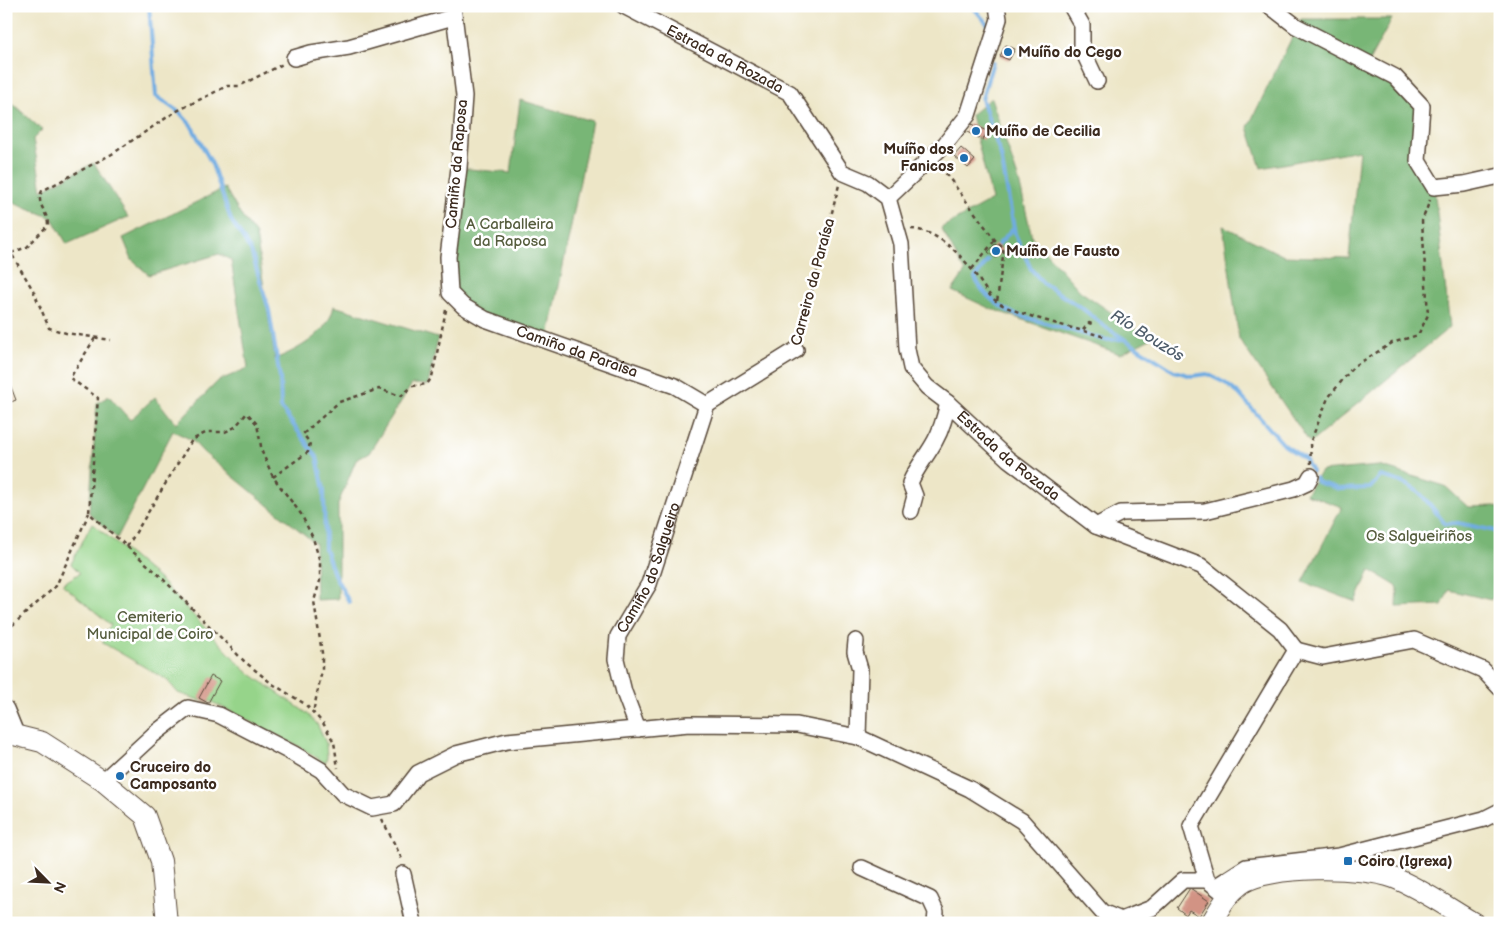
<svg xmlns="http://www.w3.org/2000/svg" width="1506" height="929" font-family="'Balsamiq Sans',sans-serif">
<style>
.green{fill:#96d48a;stroke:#687f54}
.forest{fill:#78b676;stroke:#5a704a}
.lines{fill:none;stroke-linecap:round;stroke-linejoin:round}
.stream{stroke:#70ace2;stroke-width:4}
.building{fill:#d29384}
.minor-casing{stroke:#564637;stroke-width:18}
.tertiary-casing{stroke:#564637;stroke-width:22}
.path{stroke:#564637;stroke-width:2.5;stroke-dasharray:4 4;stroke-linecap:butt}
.minor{stroke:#fff;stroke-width:15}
.tertiary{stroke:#fff;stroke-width:20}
.poi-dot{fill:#1f6fb2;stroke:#fff;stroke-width:2}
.labels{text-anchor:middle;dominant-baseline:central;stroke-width:5;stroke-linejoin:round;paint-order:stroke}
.poi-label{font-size:15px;font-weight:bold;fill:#3b2a1e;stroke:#fff;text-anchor:start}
.street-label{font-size:15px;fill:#3b2a1e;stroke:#fff}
.park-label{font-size:15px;fill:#565d3e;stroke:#fff}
.water-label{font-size:16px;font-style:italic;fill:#505e6c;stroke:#fff}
</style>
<rect width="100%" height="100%" fill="#fff"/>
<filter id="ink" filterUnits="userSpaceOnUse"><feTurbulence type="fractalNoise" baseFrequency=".02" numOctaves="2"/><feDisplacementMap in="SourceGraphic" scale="10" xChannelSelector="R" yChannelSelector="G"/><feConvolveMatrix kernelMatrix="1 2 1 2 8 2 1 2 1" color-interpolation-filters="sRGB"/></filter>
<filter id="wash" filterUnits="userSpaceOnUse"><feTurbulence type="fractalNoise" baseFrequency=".0096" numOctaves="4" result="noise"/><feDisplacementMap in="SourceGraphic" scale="20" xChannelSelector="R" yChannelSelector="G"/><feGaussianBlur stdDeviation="1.12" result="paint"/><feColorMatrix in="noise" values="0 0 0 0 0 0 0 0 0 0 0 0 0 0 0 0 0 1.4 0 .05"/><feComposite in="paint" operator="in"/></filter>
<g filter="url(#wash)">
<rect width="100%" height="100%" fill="#ede6c7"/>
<path class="green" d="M92,523L160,580L245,670L308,714L317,724L326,743L327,757L325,763L302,748L210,701L208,703L178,693L167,680L103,643L104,633L111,625L62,584L80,573L71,564Z"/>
<path class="forest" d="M1301,19H1392L1368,63L1422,106L1418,161L1434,187L1450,327L1310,443L1239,339L1223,226L1284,256L1349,258L1359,150L1261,168L1248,127Z
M991,98L1019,181L1032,237L1080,291L1150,339L1120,354L989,308L952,291L965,272L941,228L992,200L971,115Z
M520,100L592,121L548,341L485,319L450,293L459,168L511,173Z
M13,104L42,130L33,139L42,190L94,163L128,217L67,244L52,218L6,199V113Z
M225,188L240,214L256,235L275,359C299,349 328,334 334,306L438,338L428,385L412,384L369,453L356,460L338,504V599L316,600L315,543L203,452L192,440L173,431L117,538L89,513L97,403L109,396L130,420L155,397L176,424L218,381L248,368L231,260L219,254L149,275L132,260L123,238Z
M1379,466L1445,486L1468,507L1495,506L1500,508V551L1496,556C1501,574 1503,584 1491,600L1449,590L1442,605L1397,607L1398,587L1370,570L1356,602L1303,582L1342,507L1306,494L1321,471Z"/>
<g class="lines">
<path class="stream" d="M149,6L156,96L180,113L191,125L212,164L231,220L251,251L269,310L280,378L281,408L317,457L324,490L325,549L334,574L349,602
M972,6L990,27
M993,62L982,99L1001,156L1015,234L1031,269L1043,283L1083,309L1107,328L1174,371L1192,376L1207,374L1225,383L1239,394L1284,445L1305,459L1312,472
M998,245L1014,227
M988,260L975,278C984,296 997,305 1014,314L1105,340L1124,339
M1315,478L1317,482L1339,489L1370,488L1381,476C1418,485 1422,494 1445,524L1458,523L1500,532"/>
</g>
<g id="blocks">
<path class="building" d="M1006,45L1015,49L1009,60L1000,56Z
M969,123L987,131L983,140L965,131Z
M961,148L975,160L968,168L954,156Z
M995,244L1003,250L996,258L988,252Z
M6,374L16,400L6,404Z
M211,676L220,681L208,703L199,698Z
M1190,888L1209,901L1199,916L1189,910L1186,915L1177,908Z"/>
</g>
</g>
<g filter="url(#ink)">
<use href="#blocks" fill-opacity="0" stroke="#564637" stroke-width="1"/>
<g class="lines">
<defs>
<g id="minor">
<path id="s1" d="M453,6L464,96L459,168L448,257L450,293L463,306L485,319L675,386L707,405"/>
<path id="s2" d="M624,6L790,93L842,172L868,183L888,198L901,244L907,349L911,368L927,387L948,403L1008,459L1096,526L1201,566L1280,629L1296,650L1191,826L1207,880L1227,896"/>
<path d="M1071,6L1082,25V49L1097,81"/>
<path d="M1270,6L1296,26L1395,77L1422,106L1418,161L1434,187L1464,184L1500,176"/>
<path d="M294,58L311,53L349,47L453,17"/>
<path d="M888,198L945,144L968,115L999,19L997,6"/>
<path d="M707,405L796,350"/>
<path d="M911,511L915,496L910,483C916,468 927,456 935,441C942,429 945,416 948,403"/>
<path d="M1096,526L1121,513L1205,511L1294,489L1307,483L1311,476"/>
<path d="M856,641L855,652L860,669L858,737"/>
<path d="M1296,650L1323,657L1414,640L1483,670L1500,688"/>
<path d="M6,709L17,736"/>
<path id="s3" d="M638,729L624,692L616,659L618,636L649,584L707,405"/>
<path d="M103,781L153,735L188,708L219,715L294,754L321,770L343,794L372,808L394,804L418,773L456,754L507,741L689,724L797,725L858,737L970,789L1022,821L1102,912L1121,920L1152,908L1183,880H1207"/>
<path d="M862,868L930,899L936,912L935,923"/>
<path d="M403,874L414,923"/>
<path d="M1218,888L1221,883L1246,867L1339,856L1484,819L1500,811"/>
</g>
<path id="tertiary" d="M6,733L42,742L103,781L145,816L161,861L167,923
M1211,923C1220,908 1227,894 1241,884C1268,865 1364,866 1394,878C1422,889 1448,908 1474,923"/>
</defs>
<use href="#minor" class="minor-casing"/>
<use href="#tertiary" class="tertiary-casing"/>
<path class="path" d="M941,167L995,240L1004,248L997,302
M911,229C937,230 963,256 977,277C983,285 988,295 996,301C1012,314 1082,330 1105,337
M6,253H11L33,290L49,328L66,333L111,340
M11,253L27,247L48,225C48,211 35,204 42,191L112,154L175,112L227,86H239L283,64
M972,269L995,240
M1083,330L1089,323L1095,325
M800,337L839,185
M95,338L70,378L98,398L89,513L158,574L244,661L271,683L305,704L323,723L334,742L338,768
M1311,464L1310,443L1328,398L1353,367L1392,343L1418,335L1428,315L1422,221L1430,200
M273,477L308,452L310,443L303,434L339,402L379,389L401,396L413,386L427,384L432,377L446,310
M127,547L192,440L207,432H225L235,427L247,413L257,424L262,452L273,477L301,514L313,538L320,562V581L314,601L322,653V670L313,713
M6,631L56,586L89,513
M382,819L403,861"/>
<use href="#minor" class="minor"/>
<use href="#tertiary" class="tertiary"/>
</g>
</g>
<g class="poi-dot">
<circle cx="1008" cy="52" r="5"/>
<circle cx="976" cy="131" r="5"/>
<circle cx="964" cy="158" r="5"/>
<circle cx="996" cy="251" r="5"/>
<circle cx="120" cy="776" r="5"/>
<rect x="1343" y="856" width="10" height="10" rx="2.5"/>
</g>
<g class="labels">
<g class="poi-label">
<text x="1018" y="52">Muíño do Cego</text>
<text x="986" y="131">Muíño de Cecilia</text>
<text x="954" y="149" text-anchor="end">Muíño dos<tspan x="954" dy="17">Fanicos</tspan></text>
<text x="1006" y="251">Muíño de Fausto</text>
<text x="130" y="767">Cruceiro do<tspan x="130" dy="17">Camposanto</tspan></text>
<text x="1358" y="861">Coiro (Igrexa)</text>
</g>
<g class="street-label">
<text stroke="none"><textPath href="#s2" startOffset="114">Estrada da Rozada</textPath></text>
<text transform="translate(457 164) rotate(-85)">Camiño da Raposa</text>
<text transform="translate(813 282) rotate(-75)">Carreiro da Paraísa</text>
<text stroke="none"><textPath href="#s1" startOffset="430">Camiño da Paraísa</textPath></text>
<text stroke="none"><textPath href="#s2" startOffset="639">Estrada da Rozada</textPath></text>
<text stroke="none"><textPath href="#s3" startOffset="172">Camiño do Salgueiro</textPath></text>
</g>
<g class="park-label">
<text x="510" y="224">A Carballeira<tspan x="510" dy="17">da Raposa</tspan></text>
<text x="1419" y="536">Os Salgueiriños</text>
<text x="150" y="617">Cemiterio<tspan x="150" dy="17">Municipal de Coiro</tspan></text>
</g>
<g class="water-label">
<text transform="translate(1147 336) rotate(32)">Río Bouzós</text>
</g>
</g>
<rect width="1506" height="929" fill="none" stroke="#fff" stroke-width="25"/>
<g transform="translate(48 882) rotate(114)" stroke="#ffffff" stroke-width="4" paint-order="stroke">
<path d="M0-4L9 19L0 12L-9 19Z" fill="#3b2a1e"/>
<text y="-8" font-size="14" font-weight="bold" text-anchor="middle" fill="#3b2a1e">N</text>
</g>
</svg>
